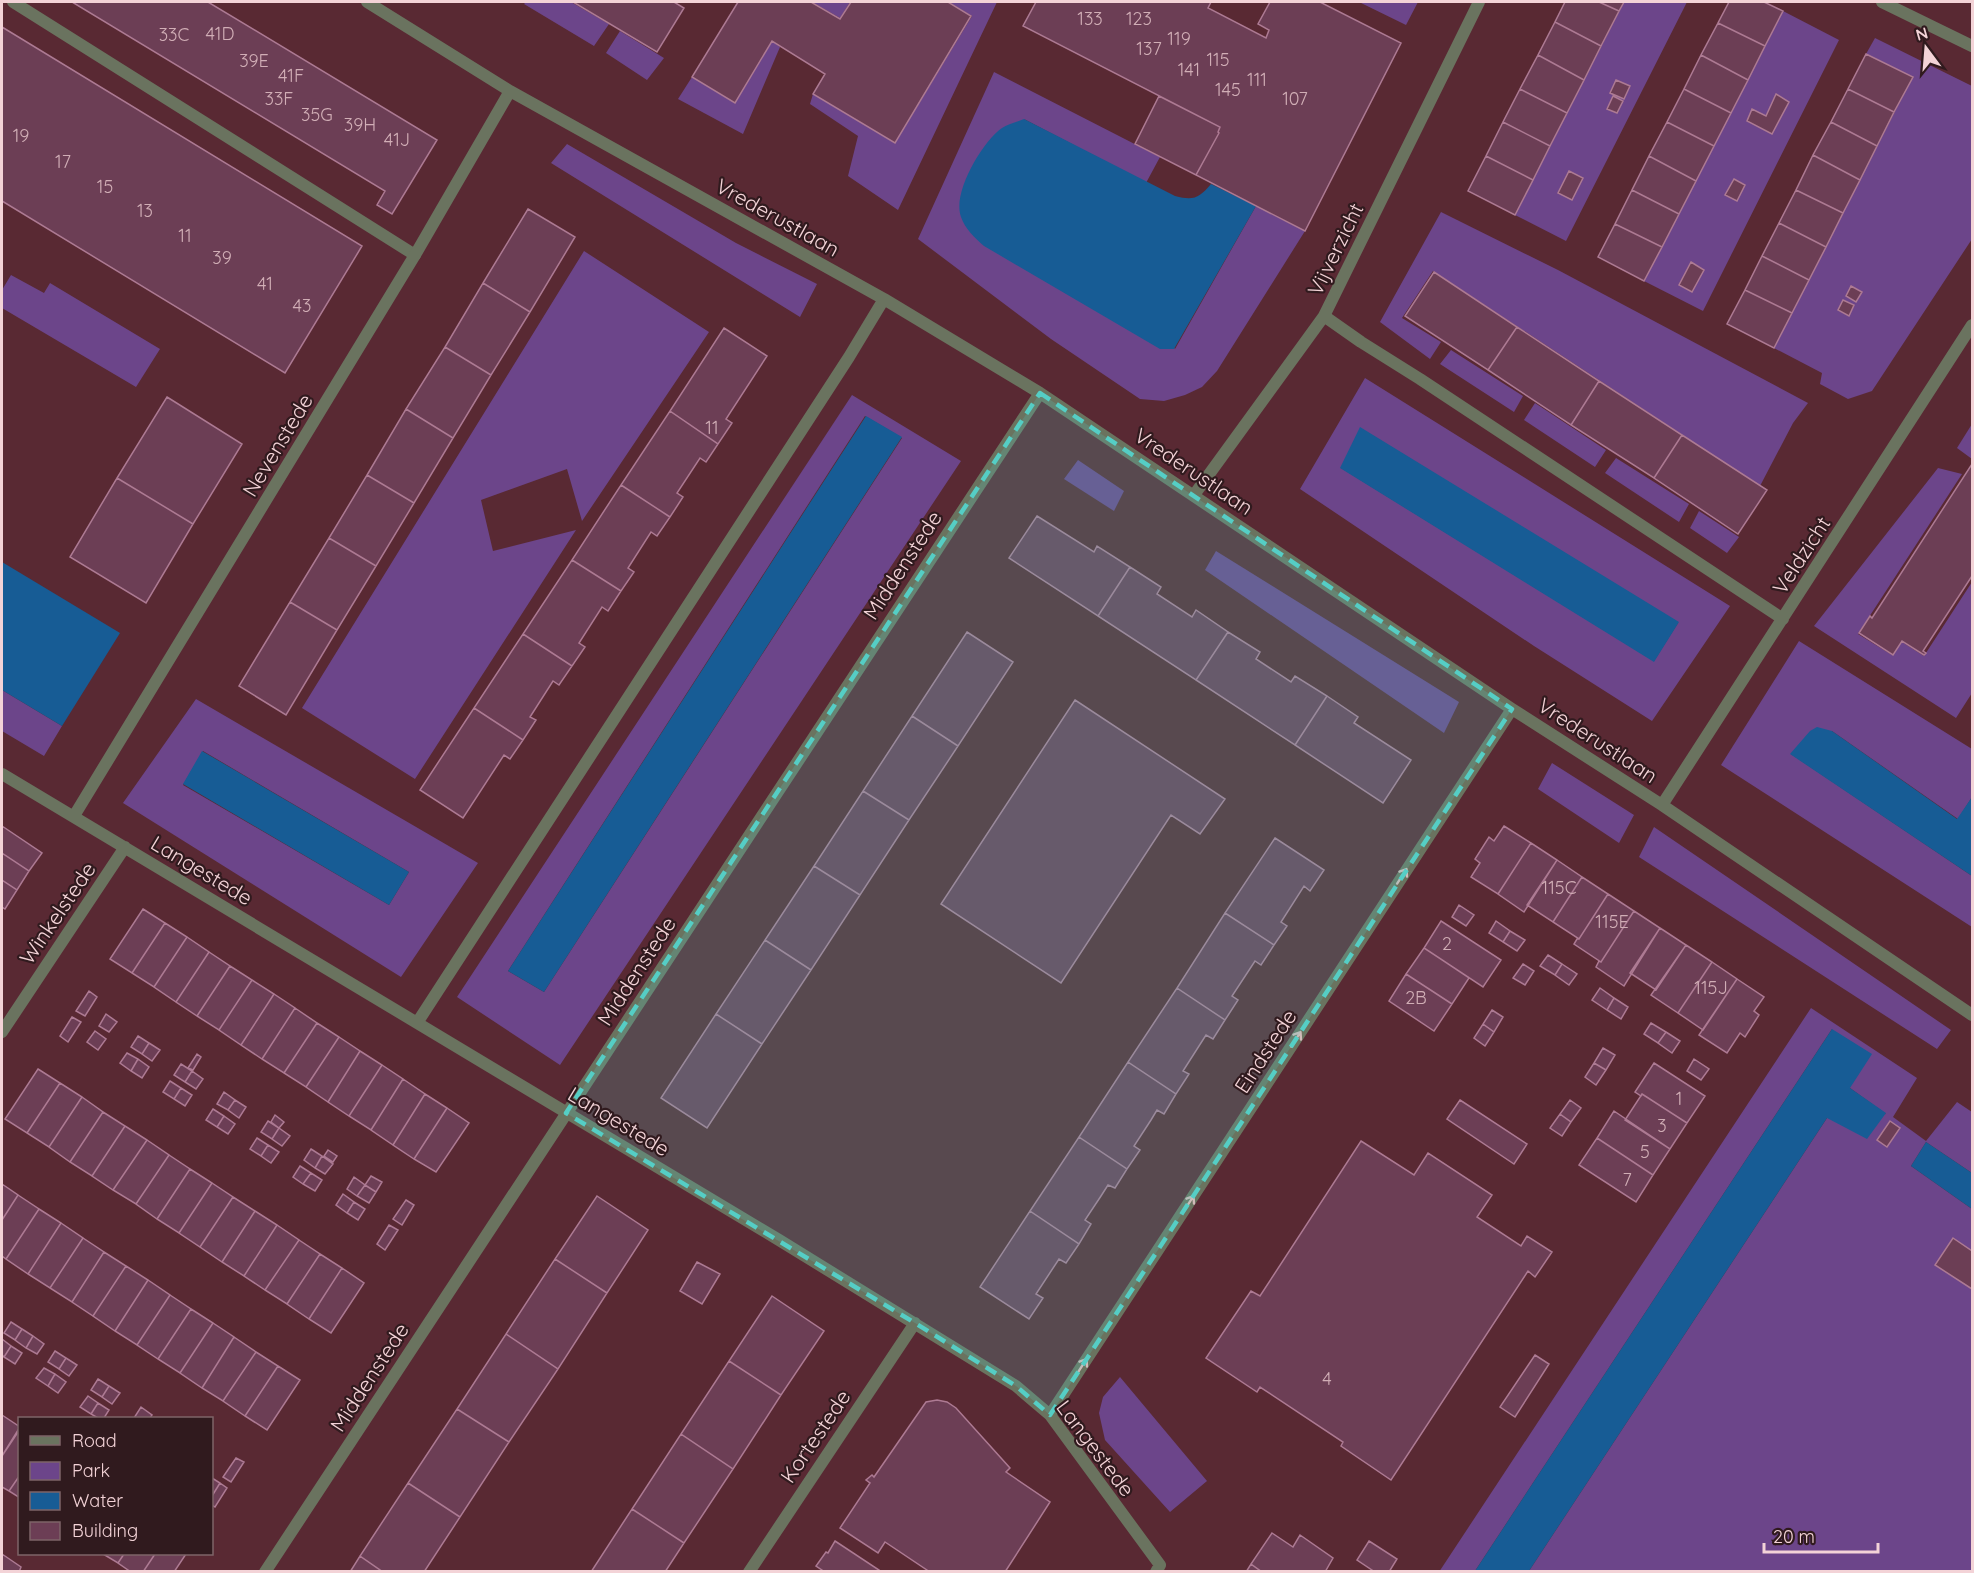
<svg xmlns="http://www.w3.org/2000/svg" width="1974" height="1573" font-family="Quicksand,sans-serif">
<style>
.green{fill:#6c458a;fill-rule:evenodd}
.water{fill:#175c95}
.building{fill:#6c3e55;stroke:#ad7a93;stroke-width:1.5}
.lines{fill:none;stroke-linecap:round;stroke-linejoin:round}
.lane{stroke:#6a735f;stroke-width:12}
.street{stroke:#6a735f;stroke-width:12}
.oneway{stroke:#d1bbb9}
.marked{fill:#55cec5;fill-opacity:0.2;stroke:#55cec5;stroke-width:4.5;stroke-dasharray:12 8;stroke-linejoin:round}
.labels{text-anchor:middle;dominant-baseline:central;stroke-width:4.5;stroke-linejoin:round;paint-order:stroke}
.number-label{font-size:18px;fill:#d1aeb6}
.street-label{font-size:21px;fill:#f3d3d7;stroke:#301a1e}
</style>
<rect width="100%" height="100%" fill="#592933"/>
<path class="green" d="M526,2H571L609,24L594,46L524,4Z
M812,2H850L840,18Z
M949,2H997L898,210L848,176L858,136L810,104L813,94L895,143L972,16Z
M1359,2H1418L1406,25Z
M1624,2H1687L1566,241L1515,215Z
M1783,11L1839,40L1703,311L1644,281Z
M620,31L664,58L647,80L606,53Z
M1875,38L1972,86V239L1872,391L1848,399L1820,384L1822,373L1774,348L1912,78L1866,54Z
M772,41L780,47L743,134L678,99L692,77L735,103Z
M994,72L1160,157L1146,183L1024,119L1175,349L1256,206L1305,231L1217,371L1202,387L1185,395L1164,401L1140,399L1051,339L918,239Z
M567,144L736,243L817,284L800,317L551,163Z
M1441,212L1558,270L1808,403L1793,423L1760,486L1433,271L1402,318L1441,342L1430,359L1380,322Z
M584,251L709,332L582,521L567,469L481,500L493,551L576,530L415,779L302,708Z
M11,275L44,293L50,283L160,349L136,387L2,308V290Z
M1451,350L1523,396L1514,412L1440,364Z
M1365,378L1730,606L1652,721L1534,646L1300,489ZM1341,468L1678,622V623L1654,661Z
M852,395L961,461L560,1065L457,997ZM865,416L902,438L544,992L508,971Z
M1535,403L1606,450L1595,467L1524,420Z
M1972,424V459L1957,448Z
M1616,458L1689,504L1679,522L1605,473Z
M1078,460L1124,491L1114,511L1064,479Z
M1938,468L1962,474L1858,634L1892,655L1902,642L1924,656L1972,582V693L1956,718L1814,626Z
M1699,511L1739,537L1727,553L1690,528Z
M1216,551L1459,702L1444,733L1205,570Z
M1799,641L1972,749V797L1958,819L1832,731L1791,754L1972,876V927L1721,765Z
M2,690L62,726L44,756L2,731Z
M196,699L478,863L401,977L123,803ZM203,751L409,872L389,905L183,785Z
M1552,763L1634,815L1619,843L1538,789Z
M1654,827L1951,1030L1937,1049L1639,857Z
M1811,1008L1917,1078L1893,1117L1926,1141L1957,1102L1972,1112V1173L1926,1142L1911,1166L1972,1209V1571H1529L1827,1118L1886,1114L1850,1088L1832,1029L1475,1571L1439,1572Z
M1120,1377L1207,1481L1170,1512L1105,1440L1099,1413L1103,1397Z"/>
<path class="water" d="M1024,119L1175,196C1194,201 1199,198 1211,184L1256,206L1174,349H1160L984,246C975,238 965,229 961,217C952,193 982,142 1002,128C1008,124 1017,122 1024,119Z
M866,416L902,437L544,992L508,971Z
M1360,427L1679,622L1654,662L1340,468Z
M2,562L120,633L62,726L2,690Z
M1817,727L1832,731L1957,819L1972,797V876L1790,754L1810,731Z
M202,751L409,872L389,905L183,784Z
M1832,1029L1872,1054L1850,1088L1886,1113L1867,1139L1827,1118L1529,1571H1475Z
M1926,1142L1972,1173V1209L1911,1166Z"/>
<path class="building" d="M72,2H208L437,140L392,214L377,205L385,191Z
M573,2H674L684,8L657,52Z
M738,2H811L840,19L851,2H948L971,16L895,143L813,94L825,74L772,41L735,103L692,77Z
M1036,2H1211L1208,8L1266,38L1269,30L1258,24L1270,2H1320L1401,43L1305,231L1196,175L1219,133L1218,132L1220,127L1023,26Z
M1565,2H1599L1619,11L1601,46L1555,22Z
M1599,2H1624L1619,11Z
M1729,2H1764L1783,11L1765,46L1718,23Z
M1555,22L1601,46L1584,80L1538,55Z
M1718,23L1765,46L1748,80L1701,55Z
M2,27L362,246L285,373L2,201Z
M1866,54L1913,77L1894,112L1848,89Z
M1538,55L1584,80L1567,113L1520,89Z
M1701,55L1748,80L1731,113L1684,89Z
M1616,80L1630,86L1624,99L1610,93Z
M1520,89L1567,113L1550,146L1503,122Z
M1684,89L1731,113L1714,146L1667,122Z
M1848,89L1894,112L1877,146L1831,122Z
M1776,94L1789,102L1772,134L1747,121L1752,109L1766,116Z
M1159,96L1220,127L1218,132L1219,133L1196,175L1135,144Z
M1613,96L1623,101L1617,113L1607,109Z
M1503,122L1550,146L1533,180L1486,156Z
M1667,122L1714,146L1696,181L1649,156Z
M1831,122L1877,146L1860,180L1813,155Z
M1813,155L1860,180L1843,213L1796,190Z
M1486,156L1533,180L1515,215L1468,191Z
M1649,156L1696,181L1679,214L1632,190Z
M1569,171L1583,178L1572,200L1558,193Z
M1734,179L1745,185L1737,201L1725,195Z
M1632,190L1679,214L1662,247L1615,224Z
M1796,190L1843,213L1826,247L1779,223Z
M528,209L575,237L530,312L483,283Z
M1779,223L1826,247L1809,280L1762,256Z
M1615,224L1662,247L1644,281L1598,257Z
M1762,256L1809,280L1792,313L1745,290Z
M1691,262L1704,270L1692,292L1679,285Z
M1434,272L1517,327L1488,370L1405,316Z
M483,283L530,312L491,375L445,347Z
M1851,286L1862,292L1856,302L1846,296Z
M1745,290L1792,313L1774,348L1727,324Z
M1843,300L1854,305L1849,316L1838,310Z
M1517,327L1599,381L1571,425L1488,370Z
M724,328L767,356L726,419L732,423L718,444L670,411Z
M445,347L491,375L453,438L406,409Z
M1599,381L1682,435L1654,478L1571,425Z
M167,397L242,444L193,524L117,478Z
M406,409L453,438L414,503L367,475Z
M670,411L718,444L706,462L700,458L677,493L683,497L670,517L621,485Z
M1682,435L1767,490L1738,534L1654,478Z
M1972,464V576L1923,651L1926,653L1924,655L1902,641L1893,655L1859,633L1870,616L1872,618Z
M367,475L414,503L376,566L329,538Z
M117,478L193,524L146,603L70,557Z
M621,485L670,517L657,536L651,532L628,568L634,572L621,591L572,560Z
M1037,516L1094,552L1097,546L1130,567L1098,616L1009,558Z
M329,538L376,566L337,630L290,602Z
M572,560L621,591L608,611L602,607L579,643L585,647L572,666L523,634Z
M1130,567L1161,587L1157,594L1192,617L1196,610L1228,632L1196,680L1098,616Z
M290,602L337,630L286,715L239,686Z
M967,632L1013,662L958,746L912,716Z
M1228,632L1260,652L1256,659L1291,682L1295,676L1327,696L1295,745L1196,680Z
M523,634L572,666L559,685L553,681L530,717L536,720L523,740L474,708Z
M1327,696L1358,717L1354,723L1411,760L1383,803L1295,745Z
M1075,700L1225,799L1200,834L1171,815L1061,983L941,904Z
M474,708L523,740L510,759L504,755L463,818L420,790Z
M912,716L958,746L909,820L863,791Z
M863,791L909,820L860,895L814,866Z
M2,826L42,853L29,871L2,853Z
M1504,826L1531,843L1498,894L1471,877L1480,863L1475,859L1489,837L1494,841Z
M1275,838L1324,870L1310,891L1304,886L1281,922L1287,926L1274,945L1225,913Z
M1531,843L1557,860L1524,912L1498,894Z
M2,853L29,871L17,890L2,880Z
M1557,860L1582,877L1553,922L1527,905Z
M814,866L860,895L811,970L765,940Z
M1582,877L1608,894L1579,939L1553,922Z
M2,880L17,890L5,909L2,907Z
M1608,894L1634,911L1601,962L1574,944L1577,939H1579Z
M1459,905L1474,915L1466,926L1452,917Z
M143,909L165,923L132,973L110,959Z
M1634,911L1660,928L1624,986L1596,967L1599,961L1601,962Z
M1225,913L1274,945L1261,965L1255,961L1232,996L1238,1000L1225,1020L1177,988Z
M1441,921L1501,960L1483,987L1424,948Z
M1496,921L1510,931L1503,942L1489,933Z
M165,923L187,937L154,987L132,973Z
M1660,928L1686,945L1656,990L1630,973Z
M1510,931L1525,940L1517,951L1503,942Z
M187,937L209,952L176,1002L154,987Z
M765,940L811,970L762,1044L716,1014Z
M1686,945L1712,962L1678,1013L1651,995Z
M1424,948L1469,978L1452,1004L1406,974Z
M209,952L230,966L197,1016L176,1002Z
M1548,955L1562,964L1555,975L1540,966Z
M1712,962L1737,979L1703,1030L1678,1013Z
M1523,964L1534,971L1525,985L1513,978Z
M1562,964L1577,974L1569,985L1555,975Z
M230,966L252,980L219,1030L197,1016Z
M1406,974L1452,1004L1434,1031L1389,1001Z
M1737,979L1764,997L1754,1011L1759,1015L1745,1037L1740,1033L1727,1053L1699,1035Z
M252,980L274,994L241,1045L219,1030Z
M1177,988L1225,1020L1213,1039L1206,1035L1183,1071L1189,1074L1176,1094L1128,1062Z
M1600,988L1614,998L1607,1010L1592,1000Z
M89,991L97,997L85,1016L76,1011Z
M274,994L295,1008L262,1059L241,1045Z
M1614,998L1628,1007L1621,1019L1607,1010Z
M295,1008L317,1023L284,1073L262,1059Z
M1492,1010L1503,1017L1494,1032L1483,1024Z
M106,1014L117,1022L109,1032L99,1026Z
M716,1014L762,1044L707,1128L661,1098Z
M72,1017L81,1022L68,1042L60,1036Z
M317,1023L339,1037L306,1087L284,1073Z
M1651,1023L1666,1032L1658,1043L1644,1034Z
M1483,1024L1494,1032L1485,1046L1474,1038Z
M95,1031L106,1039L98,1050L87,1042Z
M1666,1032L1680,1041L1672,1053L1658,1043Z
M138,1036L149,1043L142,1054L131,1047Z
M339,1037L360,1051L328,1102L306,1087Z
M149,1043L160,1050L152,1061L142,1054Z
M1603,1048L1615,1055L1606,1070L1594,1063Z
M360,1051L382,1065L349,1116L328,1102Z
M127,1053L138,1059L131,1071L120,1063Z
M197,1054L201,1057L193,1070L188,1068Z
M138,1059L149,1067L142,1078L131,1071Z
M1694,1059L1709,1069L1701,1080L1687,1071Z
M1128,1062L1176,1094L1164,1114L1157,1110L1151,1120L1134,1146L1140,1150L1127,1169L1079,1137Z
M1594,1063L1606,1070L1596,1085L1585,1077Z
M1654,1063L1705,1096L1687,1123L1642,1094L1641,1096L1635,1092Z
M181,1064L192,1071L185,1082L174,1075Z
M382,1065L403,1079L371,1130L349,1116Z
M38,1069L60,1083L27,1133L5,1119Z
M192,1071L203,1079L196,1089L185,1082Z
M403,1079L425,1094L393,1145L371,1130Z
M170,1081L181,1088L174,1099L163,1092Z
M60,1083L82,1097L49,1147L27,1133Z
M181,1088L192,1095L185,1106L174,1099Z
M224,1092L235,1100L228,1110L217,1104Z
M425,1094L447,1108L414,1159L393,1145Z
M1642,1094L1687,1123L1670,1149L1625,1120Z
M82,1097L103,1112L70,1162L49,1147Z
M235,1100L246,1107L239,1118L228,1110Z
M1460,1100L1527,1144L1514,1164L1447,1119Z
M1570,1100L1581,1108L1571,1122L1560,1114Z
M447,1108L469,1123L436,1172L414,1159Z
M213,1109L224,1116L217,1127L206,1120Z
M1614,1111L1670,1149L1653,1175L1597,1138Z
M103,1112L125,1126L92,1176L70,1162Z
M1560,1114L1571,1122L1562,1136L1550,1128Z
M275,1115L284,1122L279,1128L271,1122Z
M224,1116L235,1124L228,1134L217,1127Z
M268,1121L279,1128L272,1139L261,1132Z
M1890,1121L1900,1128L1887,1147L1877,1140Z
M125,1126L147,1140L113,1190L92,1176Z
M279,1128L290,1136L282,1146L272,1139Z
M1079,1137L1127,1169L1115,1188L1108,1185L1101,1196L1085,1220L1091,1224L1079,1244L1030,1211Z
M257,1138L268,1145L261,1156L250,1149Z
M1597,1138L1653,1175L1636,1202L1579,1165Z
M147,1140L169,1155L136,1204L113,1190Z
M1361,1141L1414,1175L1428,1153L1492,1195L1477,1217L1521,1246L1527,1236L1552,1252L1535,1277L1528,1271L1391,1480L1341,1446L1343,1442L1260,1387L1257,1392L1206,1358L1251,1291L1260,1296Z
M268,1145L279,1152L271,1163L261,1156Z
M311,1149L322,1156L315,1168L304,1160Z
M328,1150L337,1156L333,1162L324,1156Z
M169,1155L190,1169L157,1219L136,1204Z
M322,1156L333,1164L325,1174L315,1168Z
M300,1166L311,1173L303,1184L293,1177Z
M190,1169L212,1183L179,1233L157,1219Z
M311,1173L322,1180L315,1191L303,1184Z
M371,1176L382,1182L376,1192L365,1185Z
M354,1177L365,1185L357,1196L347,1189Z
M212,1183L233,1197L200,1247L179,1233Z
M2,1184L18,1195L2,1220Z
M365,1185L376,1192L369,1203L357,1196Z
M343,1194L354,1202L347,1213L336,1205Z
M18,1195L39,1209L6,1259L2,1256V1220Z
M597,1196L648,1230L607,1293L555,1259Z
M233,1197L255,1211L222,1262L200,1247Z
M406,1200L414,1205L402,1225L393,1219Z
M354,1202L365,1209L358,1220L347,1213Z
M39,1209L61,1223L28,1274L6,1259Z
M255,1211L277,1225L244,1276L222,1262Z
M1030,1211L1079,1244L1066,1263L1059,1259L1036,1294L1043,1298L1029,1319L980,1287Z
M61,1223L83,1238L50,1288L28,1274Z
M277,1225L299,1240L265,1290L244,1276Z
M389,1225L398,1230L385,1250L377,1244Z
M83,1238L104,1252L72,1302L50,1288Z
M1953,1238L1972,1251V1289L1935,1265Z
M299,1240L320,1254L287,1304L265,1290Z
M104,1252L126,1266L93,1316L72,1302Z
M320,1254L342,1268L309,1319L287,1304Z
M555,1259L607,1293L558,1369L506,1334Z
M697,1262L720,1274L702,1304L680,1291Z
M126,1266L148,1280L115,1331L93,1316Z
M342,1268L364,1283L331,1333L309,1319Z
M148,1280L170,1295L137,1345L115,1331Z
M170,1295L191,1309L158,1359L137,1345Z
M772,1296L824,1331L781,1395L729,1361Z
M191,1309L213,1323L180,1373L158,1359Z
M11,1322L22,1329L15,1340L4,1333Z
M213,1323L234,1337L202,1388L180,1373Z
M22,1329L33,1336L26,1348L15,1340Z
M506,1334L558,1369L509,1442L457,1409Z
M33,1336L44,1344L37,1354L26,1348Z
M234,1337L256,1352L223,1401L202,1388Z
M2,1339L11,1346L4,1357L2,1355Z
M11,1346L22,1353L15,1364L4,1357Z
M55,1351L66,1358L59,1369L48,1362Z
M256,1352L278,1366L245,1416L223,1401Z
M1535,1355L1549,1364L1515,1417L1500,1407Z
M66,1358L77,1365L69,1376L59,1369Z
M729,1361L781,1395L733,1469L681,1434Z
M278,1366L300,1380L267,1430L245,1416Z
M44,1368L55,1374L48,1386L36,1378Z
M55,1374L66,1382L58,1393L48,1386Z
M98,1379L109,1386L102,1397L91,1390Z
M109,1386L120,1393L112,1404L102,1397Z
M88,1396L98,1403L91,1414L80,1407Z
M937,1400L947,1402L956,1408L1010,1468L1006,1472L1050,1502L1005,1572H930L885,1542L878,1553L840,1528L870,1483L866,1480L872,1475L874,1477L926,1402Z
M98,1403L109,1410L104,1418H98L91,1414Z
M141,1407L152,1415L150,1418H134Z
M457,1409L509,1442L460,1517L408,1483Z
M2,1415L20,1427L2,1456Z
M20,1429V1475L9,1491L2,1487V1456Z
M681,1434L733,1469L684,1543L632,1509Z
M236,1458L244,1462L231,1482L223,1477Z
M20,1475V1498L9,1491Z
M212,1478L220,1483L212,1496Z
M220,1483L227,1488L215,1507L212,1505V1496Z
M408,1483L460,1517L424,1572H383L360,1556Z
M632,1509L684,1543L665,1572H591Z
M1272,1533L1293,1547L1300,1535L1333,1558L1325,1572H1262L1251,1564Z
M835,1541L879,1570L878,1572H825L816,1566L826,1552L828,1553Z
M1369,1541L1397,1559L1389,1572H1375L1357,1560Z
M2,1554L21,1567L19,1572H2Z
M103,1554H124L118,1563Z
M124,1554H155L143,1572H131L118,1563Z
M155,1554H186L174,1572H143Z
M360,1556L383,1572H350Z
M1251,1564L1262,1572H1246Z"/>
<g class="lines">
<path class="lane" d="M13,2L415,255"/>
<path class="street" d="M367,2L510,91L884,299L1040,393L1512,709L1662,805L1972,1015
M1882,2L1972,46
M1324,316L1361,342L1420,379L1783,619
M1194,495L1324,316L1479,2
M2,774L779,1240L1016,1386L1050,1415L1160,1565L1156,1572
M1662,805L1972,325
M74,816L415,255L510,91
M417,1023L849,357L884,299
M2,1032L125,847
M1050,1415L1512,709
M265,1572L1040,393
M749,1572L915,1323"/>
</g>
<defs><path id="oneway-shaft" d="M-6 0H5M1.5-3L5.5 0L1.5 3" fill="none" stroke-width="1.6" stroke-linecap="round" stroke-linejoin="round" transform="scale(1.5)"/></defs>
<g class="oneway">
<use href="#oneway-shaft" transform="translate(1402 876) rotate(-57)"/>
<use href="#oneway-shaft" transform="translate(1296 1039) rotate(-57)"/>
<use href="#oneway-shaft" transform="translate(1189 1203) rotate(-57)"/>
<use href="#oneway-shaft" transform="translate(1082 1366) rotate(-57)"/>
</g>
<path class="marked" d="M1040,393L1512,709L1050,1415L1016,1386L915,1323L566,1113Z"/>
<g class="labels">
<g class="number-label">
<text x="1090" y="18">133</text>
<text x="1139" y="18">123</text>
<text x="220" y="33">41D</text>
<text x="174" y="34">33C</text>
<text x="1179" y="38">119</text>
<text x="1149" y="48">137</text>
<text x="1218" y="59">115</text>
<text x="254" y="60">39E</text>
<text x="1189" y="69">141</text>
<text x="291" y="75">41F</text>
<text x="1257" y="79">111</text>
<text x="1228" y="89">145</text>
<text x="279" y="98">33F</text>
<text x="1295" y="98">107</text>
<text x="317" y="114">35G</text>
<text x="360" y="124">39H</text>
<text x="21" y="135">19</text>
<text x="397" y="139">41J</text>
<text x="63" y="161">17</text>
<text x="105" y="186">15</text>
<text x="145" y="210">13</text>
<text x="185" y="235">11</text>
<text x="222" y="257">39</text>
<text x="265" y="283">41</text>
<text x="302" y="305">43</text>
<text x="712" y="427">11</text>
<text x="1559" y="887">115C</text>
<text x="1612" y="921">115E</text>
<text x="1447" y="943">2</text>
<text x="1711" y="987">115J</text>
<text x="1416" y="997">2B</text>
<text x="1679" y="1098">1</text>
<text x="1662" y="1125">3</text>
<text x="1645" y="1151">5</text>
<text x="1627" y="1179">7</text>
<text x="1327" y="1378">4</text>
</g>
<g class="street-label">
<text transform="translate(778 217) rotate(29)">Vrederustlaan</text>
<text transform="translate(1335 249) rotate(-64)">Vijverzicht</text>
<text transform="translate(277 445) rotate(-59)">Nevenstede</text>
<text transform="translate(1194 471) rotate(34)">Vrederustlaan</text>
<text transform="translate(1801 555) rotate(-57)">Veldzicht</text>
<text transform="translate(902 565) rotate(-57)">Middenstede</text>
<text transform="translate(1598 740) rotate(33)">Vrederustlaan</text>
<text transform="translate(202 870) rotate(31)">Langestede</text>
<text transform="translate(57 913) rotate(-56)">Winkelstede</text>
<text transform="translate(636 971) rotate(-57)">Middenstede</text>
<text transform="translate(1265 1051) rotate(-57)">Eindstede</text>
<text transform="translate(619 1121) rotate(31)">Langestede</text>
<text transform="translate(369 1377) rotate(-57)">Middenstede</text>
<text transform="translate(815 1436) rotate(-56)">Kortestede</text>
<text transform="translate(1096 1448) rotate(53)">Langestede</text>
</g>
</g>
<rect width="1974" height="1573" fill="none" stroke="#f3d3d7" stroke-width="6"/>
<rect x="18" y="1417" width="195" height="138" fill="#301a1e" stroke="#7e6468" stroke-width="1.5"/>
<rect x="30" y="1436" width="30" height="9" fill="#6a735f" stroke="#7e6468" stroke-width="1.5"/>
<text x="72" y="1447" font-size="18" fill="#f3d3d7">Road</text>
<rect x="30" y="1462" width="30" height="18" fill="#6c458a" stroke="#7e6468" stroke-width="1.5"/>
<text x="72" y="1477" font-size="18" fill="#f3d3d7">Park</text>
<rect x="30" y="1492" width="30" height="18" fill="#175c95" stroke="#7e6468" stroke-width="1.5"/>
<text x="72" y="1507" font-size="18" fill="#f3d3d7">Water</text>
<rect x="30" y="1522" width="30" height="18" fill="#6c3e55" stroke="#7e6468" stroke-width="1.5"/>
<text x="72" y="1537" font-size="18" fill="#f3d3d7">Building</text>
<g transform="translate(1926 48) rotate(344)" stroke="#301a1e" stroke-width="4.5" paint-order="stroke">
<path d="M0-4.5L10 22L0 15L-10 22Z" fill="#f3d3d7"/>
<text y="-9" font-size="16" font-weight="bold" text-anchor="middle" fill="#f3d3d7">N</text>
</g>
<path d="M1764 1543v9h114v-9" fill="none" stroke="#f3d3d7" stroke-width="3"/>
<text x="1773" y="1543" font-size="18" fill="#f3d3d7" stroke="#301a1e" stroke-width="4.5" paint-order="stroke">20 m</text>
</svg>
